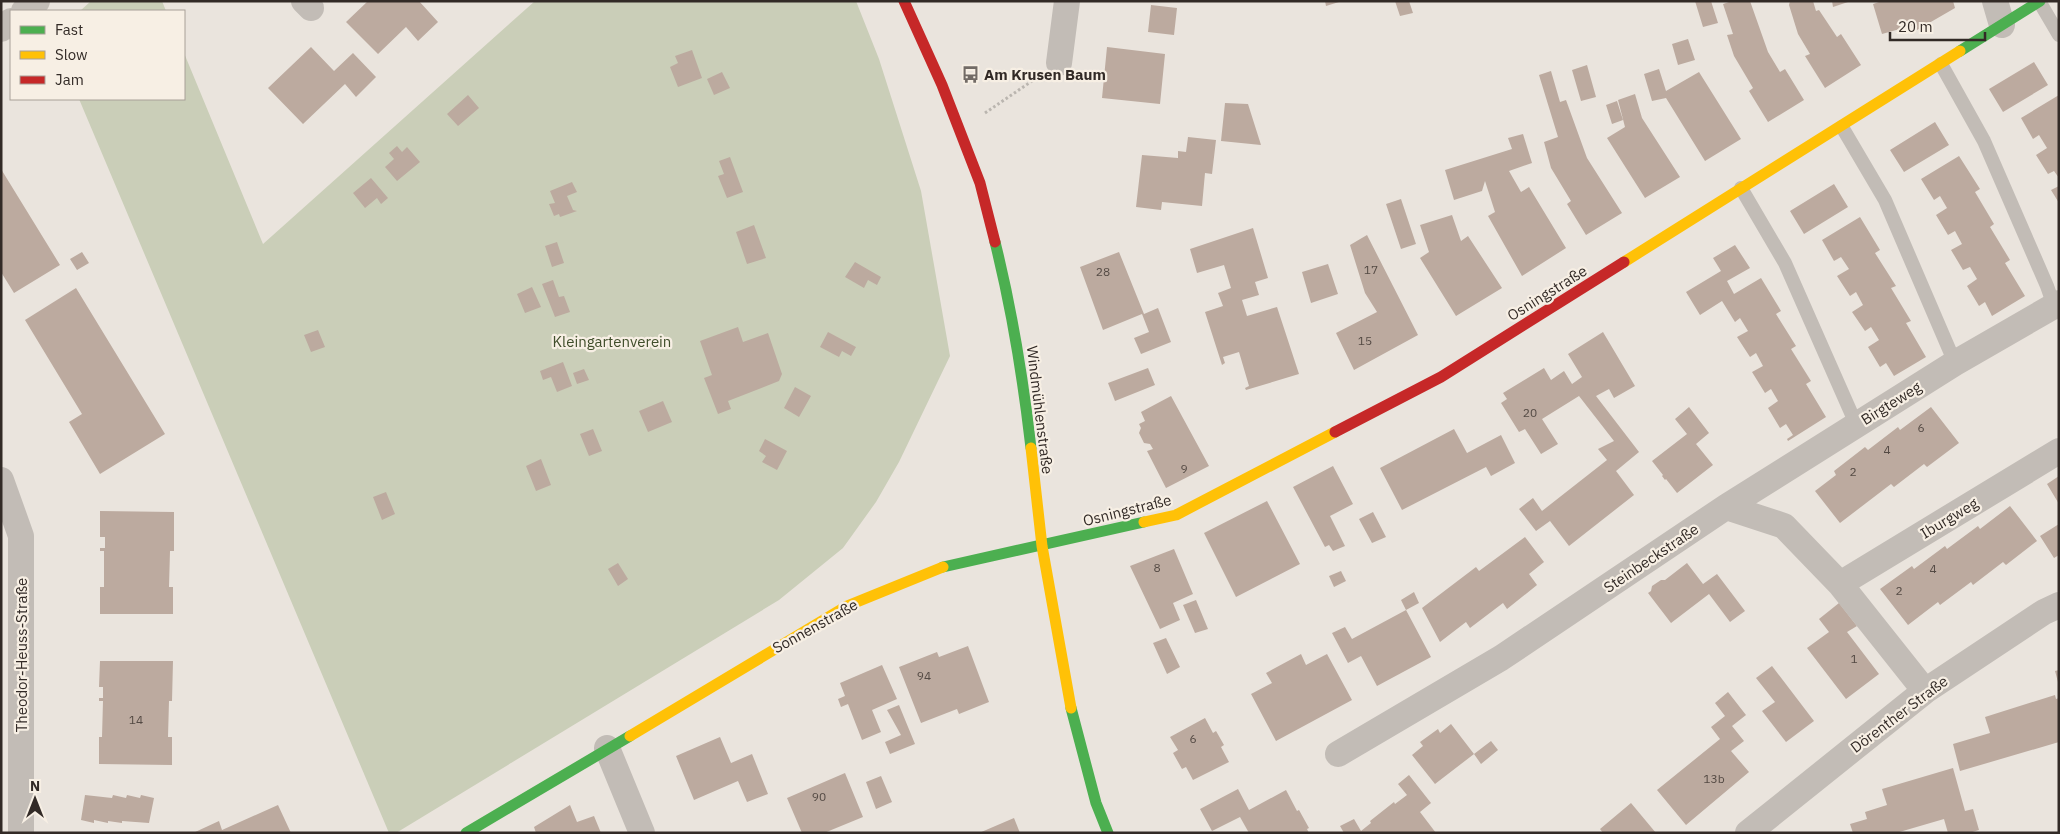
<svg xmlns="http://www.w3.org/2000/svg" width="2060" height="834" font-family="'IBM Plex Sans',sans-serif">
<style>
.green{fill:#caceb8}
.building{fill:#bcaa9f}
.lines{fill:none;stroke-linecap:round;stroke-linejoin:round}
.path{stroke:#bab5af;stroke-width:3;stroke-dasharray:2.5 2.5;stroke-linecap:butt}
.lane{stroke:#c2bcb6;stroke-width:14}
.street{stroke:#c2bcb6;stroke-width:26}
.fast{stroke:#4caf50;stroke-width:11}
.slow{stroke:#ffc107;stroke-width:11}
.jam{stroke:#c62828;stroke-width:11}
.labels{text-anchor:middle;dominant-baseline:central;stroke-width:4.5;stroke-linejoin:round;paint-order:stroke}
.number-label{font-size:12px;fill:#544a44}
.poi-label{font-size:15px;font-weight:bold;fill:#322a26;stroke:#f7efe4;text-anchor:start}
.street-label{font-size:15px;fill:#322a26;stroke:#f7efe4}
.park-label{font-size:15px;fill:#404e2b;stroke:#f7efe4}
</style>
<rect width="100%" height="100%" fill="#eae4dd"/>
<path class="green" d="M91,1H162L166,11H80Z
M535,1H856L879,59L921,191L950,356L899,462L876,502L843,548L779,600L396,833H389L79,99H184V53L263,244Z"/>
<path class="building" d="M368,1H419L438,22L418,41L406,27L378,54L346,22Z
M1325,1H1339V2L1326,6Z
M1395,1H1409L1413,13L1400,16Z
M1695,1H1711L1718,23L1703,27Z
M1732,1H1750L1768,52L1780,72L1785,69L1804,100L1768,122L1749,91L1753,88L1734,56L1727,35L1733,34L1723,4Z
M1790,1H1813L1816,11L1819,10L1837,37L1841,34L1861,65L1825,88L1805,56L1810,54L1798,34L1789,5Z
M1832,1H1848V2L1833,7Z
M1882,1H1953L1955,8L1917,30L1914,25L1882,34L1873,4Z
M1151,5L1177,8L1174,35L1148,32Z
M1688,39L1695,60L1678,65L1672,44Z
M311,47L334,71L353,53L376,77L356,97L345,84L303,124L268,88Z
M1107,47L1165,54L1160,104L1102,98Z
M692,50L702,78L678,87L670,67L678,63L675,56Z
M2034,62L2048,85L2003,112L1989,89Z
M1587,65L1596,97L1581,101L1572,70Z
M1659,69L1666,91L1699,72L1741,139L1705,161L1666,98L1652,101L1644,74Z
M1551,71L1560,102L1566,100L1587,158L1622,213L1586,235L1567,204L1571,201L1551,168L1544,142L1558,137L1539,75Z
M722,72L730,88L714,95L707,79Z
M1635,94L1642,118L1680,177L1645,198L1607,138L1625,127L1618,100Z
M468,95L479,108L458,126L447,114Z
M2059,95V178L2054,171L2048,174L2036,155L2047,148L2039,135L2033,139L2021,118Z
M1617,101L1623,120L1612,124L1606,105Z
M1225,103L1248,104L1261,145L1221,141Z
M1935,122L1949,145L1904,172L1890,150Z
M1523,134L1532,163L1509,171L1521,192L1529,187L1566,248L1522,276L1488,216L1495,212L1485,181L1482,191L1454,200L1445,170L1512,149L1508,138Z
M1188,137L1216,140L1212,174L1205,173L1202,206L1162,202L1161,210L1136,207L1142,155L1178,158V151L1186,152Z
M397,146L402,152L407,147L420,162L397,181L385,167L394,159L389,153Z
M1959,156L1980,189L1975,192L1994,224L1990,227L2010,260L2005,263L2025,296L1992,316L1985,302L1979,306L1967,286L1977,279L1970,267L1963,270L1951,250L1962,244L1955,231L1948,235L1936,215L1947,208L1940,196L1934,200L1921,179Z
M730,157L743,192L727,198L718,176L724,174L719,161Z
M1,169L60,265L14,293L1,272Z
M371,178L388,198L381,204L377,198L365,208L353,193Z
M572,182L577,192L567,196L573,210L577,211L560,217L559,214L554,216L549,204L555,203L550,191Z
M1834,184L1848,207L1804,234L1790,211Z
M2059,186V203L2051,190Z
M1401,199L1416,244L1401,249L1386,204Z
M1452,215L1461,241L1468,236L1502,288L1456,316L1420,258L1429,252L1420,225Z
M1860,217L1880,250L1875,253L1896,286L1891,288L1911,321L1906,323L1926,357L1894,376L1886,363L1880,367L1868,347L1879,340L1871,327L1865,331L1852,312L1863,305L1856,292L1850,296L1837,276L1849,269L1841,257L1834,261L1822,240Z
M754,225L766,258L747,264L736,232Z
M1253,228L1268,278L1255,282L1259,295L1242,300L1247,316L1277,307L1299,374L1246,390L1245,388L1249,386L1239,352L1223,357L1225,363L1222,365L1205,312L1223,306L1218,293L1231,288L1224,265L1197,273L1190,249Z
M1367,235L1418,335L1354,370L1336,333L1377,312L1365,293L1350,245Z
M557,242L564,263L552,267L545,246Z
M1735,245L1750,268L1727,281L1734,294L1761,278L1781,311L1776,314L1796,346L1791,349L1811,381L1806,384L1826,417L1788,441L1787,439L1793,435L1786,424L1780,428L1768,408L1778,401L1771,389L1765,393L1752,372L1763,366L1756,353L1750,357L1737,337L1748,331L1740,318L1735,322L1722,301L1700,315L1686,292L1721,271L1713,258Z
M82,252L89,263L77,270L70,259Z
M1119,252L1144,314L1158,308L1171,342L1141,354L1134,338L1149,332L1142,314L1103,330L1080,267Z
M855,262L881,277L877,285L868,280L864,288L845,277Z
M1328,264L1338,294L1311,303L1302,272Z
M553,280L559,297L564,296L570,312L555,317L542,284Z
M532,287L541,307L525,313L517,294Z
M76,288L165,434L100,474L69,422L82,414L25,320Z
M738,327L743,342L768,333L782,374L779,381L728,401L731,409L718,414L704,378L712,375L700,341Z
M318,330L325,347L311,352L304,335Z
M828,332L856,347L851,356L842,351L839,357L820,347Z
M1603,332L1635,386L1614,398L1609,389L1596,396L1639,452L1616,471L1634,495L1569,546L1550,521L1536,531L1519,509L1533,498L1542,511L1607,460L1598,449L1614,441L1579,396L1542,419L1558,444L1541,454L1525,429L1519,432L1501,403L1507,399L1503,393L1544,368L1551,380L1564,371L1572,384L1582,377L1568,354Z
M563,362L572,386L557,392L551,377L543,380L540,371Z
M1148,368L1155,385L1115,401L1108,383Z
M584,369L589,380L577,384L573,373Z
M795,387L811,396L799,417L784,408Z
M1171,396L1209,466L1166,488L1147,451L1153,449L1150,444L1144,443L1139,433L1141,428L1139,424L1145,421L1141,412Z
M663,401L672,422L648,432L639,411Z
M1689,407L1709,433L1696,444L1713,465L1677,493L1666,479L1665,480L1662,476L1663,475L1652,461L1687,434L1675,419Z
M1931,407L1959,443L1927,467L1924,464L1894,487L1891,484L1840,523L1815,491L1836,475L1834,471L1865,447L1868,450L1898,427L1900,430Z
M593,429L602,451L589,456L580,434Z
M1454,429L1467,453L1501,435L1515,463L1491,476L1486,467L1402,510L1380,468Z
M765,439L787,451L777,470L762,462L766,456L759,451Z
M541,459L551,485L536,491L526,466Z
M1333,466L1353,504L1330,516L1345,546L1333,551L1329,545L1325,547L1293,487Z
M2059,476V504L2047,484Z
M386,492L395,514L382,520L373,497Z
M1267,501L1300,564L1236,597L1204,533Z
M2010,506L2037,541L2006,565L2003,562L1973,585L1971,582L1940,605L1938,602L1908,625L1880,589L1912,566L1914,569L1945,546L1947,549L1978,526L1980,529Z
M100,511L174,512V551H170L169,587H173V614H100V587H104V551H100V548H105V537H100Z
M1373,512L1386,537L1372,543L1359,519Z
M2059,524V555L2054,558L2040,536Z
M1525,537L1544,562L1529,574L1537,585L1507,609L1503,603L1470,628L1466,622L1440,642L1422,608L1476,567L1479,571Z
M1174,549L1193,594L1173,603L1180,620L1160,629L1130,566Z
M618,563L628,579L618,586L608,569Z
M1687,563L1703,584L1717,574L1745,611L1730,622L1709,594L1671,623L1648,593L1651,591L1652,586L1661,580H1665Z
M1341,571L1346,581L1334,587L1329,576Z
M1414,592L1419,603L1406,610L1431,657L1377,686L1361,656L1348,663L1332,633L1345,627L1352,639L1406,610L1401,600Z
M1196,600L1208,629L1195,633L1183,605Z
M1839,603L1857,626L1847,632L1879,674L1846,699L1807,648L1829,632L1819,619Z
M1166,638L1180,667L1167,674L1153,643Z
M968,646L989,702L959,714L957,709L921,723L899,667L937,652L939,657Z
M1301,654L1306,665L1327,654L1352,700L1276,741L1251,694L1272,683L1266,673Z
M100,661H173L172,701H169L168,737H172V765L99,764V737H102L103,701H99V698H103V687H99Z
M882,665L897,699L872,710L881,732L862,740L848,704L841,707L838,699L845,696L840,683Z
M1772,666L1814,721L1786,742L1762,711L1775,702L1756,678Z
M2059,670V682H2058L2055,671Z
M1728,692L1746,715L1732,726L1744,741L1731,751L1749,772L1686,825L1657,790L1720,739L1711,727L1725,716L1715,703Z
M2055,695L2056,699L2059,698V742L1960,771L1953,744L1990,733L1985,717Z
M899,705L915,744L890,754L885,742L901,735L887,710Z
M1205,718L1213,733L1216,731L1224,745L1221,747L1229,762L1193,780L1186,767L1182,769L1173,753L1178,750L1170,737Z
M1451,724L1474,754L1491,741L1498,750L1481,764L1474,754L1435,784L1412,755L1423,746L1420,742L1438,729L1440,733Z
M720,737L731,763L752,754L768,794L747,802L738,781L694,800L676,756Z
M1953,768L1965,811L1973,809L1979,830L1969,833H1948L1944,819L1896,833H1853L1850,824L1867,819L1865,812L1887,805L1882,789Z
M845,773L863,817L824,833H802L787,798Z
M1409,775L1431,803L1420,812L1436,833H1344L1340,826L1354,819L1361,831L1371,823L1370,821L1394,802L1395,804L1407,795L1398,784Z
M881,776L892,802L876,809L866,782Z
M1238,789L1249,810L1286,790L1297,811L1299,810L1309,828L1307,829L1309,833H1249L1240,817L1212,831L1200,809Z
M85,795L112,798L113,795L126,798L127,795L140,798L141,795L154,798L149,823L122,821V823L108,821V823L94,820V823L81,820Z
M1631,803L1656,833H1603L1600,829Z
M278,805L291,833H193L219,821L222,830Z
M570,805L577,822L594,816L601,833H536L534,827Z
M1014,818L1020,833H979Z"/>
<g class="lines">
<path class="path" d="M985,113L1035,79"/>
<path class="lane" d="M2039,1L2059,35
M1941,64L1984,141L2047,286L2054,306
M1842,127L1885,200L1955,363
M1741,188L1785,263L1856,424"/>
<path class="street" d="M304,1L311,8
M1995,1L2002,25
M24,11L37,1
M1,29L11,21
M1059,63L1067,1
M1,480L21,536V833
M1726,507L1955,363L2059,303
M1840,584L2059,451
M607,748L642,833
M1338,754L1501,658L1726,507L1784,526L1840,584L1925,691
M1748,833L1925,691L2044,612L2059,605"/>
<path class="fast" d="M1960,51L2040,1
M995,242C1012,310 1023,378 1031,448
M943,567L1144,522
M1071,708L1096,803L1108,833
M466,833L630,736"/>
<path class="slow" d="M1624,262L1960,51
M1031,448L1042,546L1071,708
M1144,522L1176,515L1335,432
M630,736L847,606L943,567"/>
<path class="jam" d="M904,1L942,85L980,183L995,242
M1335,432L1441,377L1624,262"/>
</g>
<defs>
<symbol id="bus-bare" viewBox="-9 -9 18 18"><path d="M-5-6H5V4H4V6H2V4H-2V6H-4V4H-5ZM-3.5-4V0h7V-4ZM-3.5 1.2v1.5H-2V1.2ZM2 1.2v1.5H3.5V1.2Z" fill="#726b66" stroke="#f7efe4" stroke-width="2.5" paint-order="stroke"/></symbol>
</defs>
<g fill-rule="evenodd">
<use href="#bus-bare" x="958" y="62" width="25" height="25"/>
</g>
<g class="labels">
<g class="number-label">
<text x="1371" y="269">17</text>
<text x="1103" y="271">28</text>
<text x="1365" y="340">15</text>
<text x="1530" y="412">20</text>
<text x="1921" y="427">6</text>
<text x="1887" y="449">4</text>
<text x="1184" y="468">9</text>
<text x="1853" y="471">2</text>
<text x="1157" y="567">8</text>
<text x="1933" y="568">4</text>
<text x="1899" y="590">2</text>
<text x="1854" y="658">1</text>
<text x="924" y="675">94</text>
<text x="136" y="719">14</text>
<text x="1193" y="738">6</text>
<text x="1714" y="778">13b</text>
<text x="819" y="796">90</text>
</g>
<g class="poi-label">
<text x="984" y="74">Am Krusen Baum</text>
</g>
<g class="street-label">
<text transform="translate(1547 293) rotate(-32)">Osningstraße</text>
<text transform="translate(1891 403) rotate(-32)">Birgteweg</text>
<text transform="translate(1040 410) rotate(83)">Windmühlenstraße</text>
<text transform="translate(1127 510) rotate(-14)">Osningstraße</text>
<text transform="translate(1949 518) rotate(-31)">Iburgweg</text>
<text transform="translate(1651 558) rotate(-34)">Steinbeckstraße</text>
<text transform="translate(815 626) rotate(-29)">Sonnenstraße</text>
<text transform="translate(21 655) rotate(-90)">Theodor-Heuss-Straße</text>
<text transform="translate(1899 714) rotate(-37)">Dörenther Straße</text>
</g>
<g class="park-label">
<text x="612" y="341">Kleingartenverein</text>
</g>
</g>
<rect width="2060" height="834" fill="none" stroke="#322a26" stroke-width="5"/>
<rect x="10" y="10" width="175" height="90" fill="#f7efe4" stroke="#a8a098"/>
<rect x="20" y="26" width="25" height="8" fill="#4caf50" stroke="#a8a098"/>
<text x="55" y="35" font-size="15" fill="#322a26">Fast</text>
<rect x="20" y="51" width="25" height="8" fill="#ffc107" stroke="#a8a098"/>
<text x="55" y="60" font-size="15" fill="#322a26">Slow</text>
<rect x="20" y="76" width="25" height="8" fill="#c62828" stroke="#a8a098"/>
<text x="55" y="85" font-size="15" fill="#322a26">Jam</text>
<g transform="translate(35 799)" stroke="#f7efe4" stroke-width="4" paint-order="stroke">
<path d="M0-4L9 19L0 12L-9 19Z" fill="#322a26"/>
<text y="-8" font-size="14" font-weight="bold" text-anchor="middle" fill="#322a26">N</text>
</g>
<path d="M1890 32v8h95v-8" fill="none" stroke="#322a26" stroke-width="2.5"/>
<text x="1898" y="32" font-size="15" fill="#322a26" stroke="#f7efe4" stroke-width="4" paint-order="stroke">20 m</text>
</svg>
